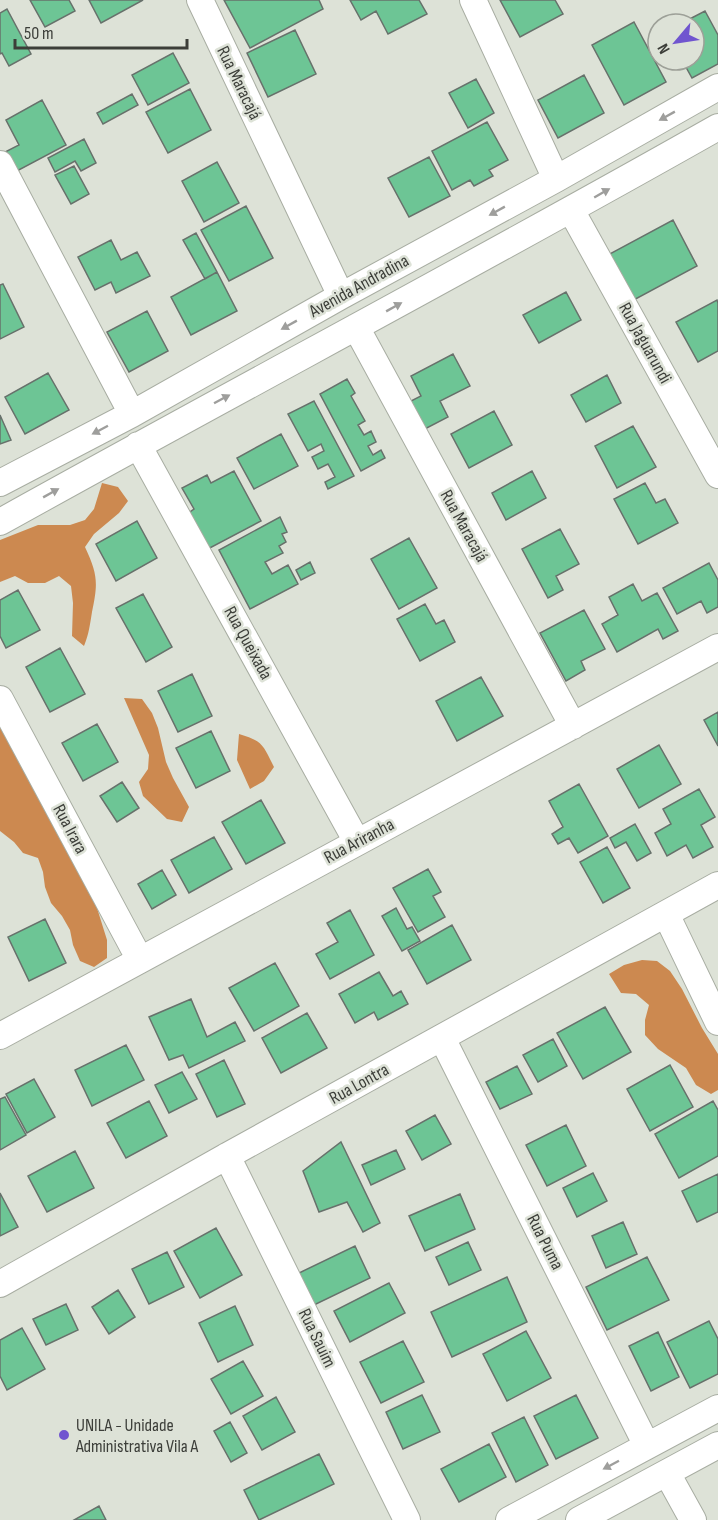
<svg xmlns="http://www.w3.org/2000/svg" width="718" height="1520" font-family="'Sofia Sans Condensed',sans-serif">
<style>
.forest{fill:#cc8950}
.building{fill:#6dc595;stroke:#67716b;stroke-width:1.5}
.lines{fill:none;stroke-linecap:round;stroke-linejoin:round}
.minor-casing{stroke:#a8ada2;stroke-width:28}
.minor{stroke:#fff;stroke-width:26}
.oneway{fill:#9e9e9c}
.poi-dot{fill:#7055cf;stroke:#dde2d7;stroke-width:2}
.labels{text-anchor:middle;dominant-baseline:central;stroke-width:5;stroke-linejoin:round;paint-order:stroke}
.street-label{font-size:18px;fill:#3c3e39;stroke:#dde2d7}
.poi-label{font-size:18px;fill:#3c3e39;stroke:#dde2d7;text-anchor:start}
</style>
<rect width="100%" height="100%" fill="#dde2d7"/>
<path class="forest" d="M102,483L118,487L128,501L119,513L94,534L85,547C98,575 98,583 92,612C90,624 89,634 84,646L72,636L73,603L71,586L59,576L45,583H28L15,576L0,582V540L38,525H70L85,520L94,509Z
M124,698L142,699L152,713L158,728L166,762L173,778L189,807L182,822L167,819L143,796L139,782L148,769L149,755Z
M0,727L85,878L97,908L107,940V958L94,967L80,961L73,945L70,930L62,916L51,903L45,887L43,872L38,858L23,853L14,842L0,831Z
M239,734C263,741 263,745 274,767L264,781L250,789L237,760Z
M642,960L657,961L670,971L682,989L702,1028L718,1054V1090L711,1094L696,1085L686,1068L658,1049L645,1035V1020L649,1005L636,994L621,993L609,974L624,965Z"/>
<path class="building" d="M30,0H69L75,11L45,27Z
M89,0H143L101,23Z
M224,0H319L323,9L250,48Z
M350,0H419L427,14L388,34L376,11L361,20Z
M500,0H555L563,14L520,37Z
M7,9L31,54L9,66L2,53L0,54V13Z
M705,11L718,35V64L692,78L682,60H694V24H680Z
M634,22L666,82L624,105L592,45Z
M295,30L316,74L268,97L247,53Z
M173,53L189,83L148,105L132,75Z
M584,75L604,113L558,138L538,100Z
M476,79L494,113L468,128L449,93Z
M190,89L211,130L168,153L146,112Z
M132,94L138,105L103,124L97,113Z
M42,100L66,145L15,172L5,152L19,145L6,120Z
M487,122L508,160L489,170L493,176L474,186L470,180L452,190L432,151Z
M84,139L96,163L81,171L75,161L55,172L48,158Z
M429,157L450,196L409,217L388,178Z
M217,162L239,203L204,222L182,181Z
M74,166L89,194L71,204L55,175Z
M246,206L273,258L229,281L201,230Z
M673,220L697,266L630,302L606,256Z
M196,233L217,272L205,279L183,240Z
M111,240L121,260L137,252L150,276L116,293L111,282L95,290L78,257Z
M217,272L237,311L191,335L171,297Z
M3,284L24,327L0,339V285Z
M566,292L581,320L539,343L523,315Z
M717,300L718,303V351L698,362L676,322Z
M147,311L168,351L129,372L107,332Z
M453,354L470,386L440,401L448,417L421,431L407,403L421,396L411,376Z
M48,373L69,410L25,434L5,397Z
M607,375L621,403L586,422L571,395Z
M347,379L355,393L351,396L365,421L358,425L364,435L371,431L376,442L368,446L373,455L381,450L385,458L361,471L320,394Z
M314,401L354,476L328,489L325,482L335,477L328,464L318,469L312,457L324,451L321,444L308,451L288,414Z
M494,411L512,445L469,468L451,434Z
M0,415L11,440L0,444Z
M633,426L656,467L617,488L595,446Z
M281,434L298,466L254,489L237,458Z
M234,471L261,521L206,550L187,514L194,509L182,488L207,475L211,483Z
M532,471L546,498L506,520L492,493Z
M645,483L656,503L665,499L678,523L638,544L614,499Z
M280,517L287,532L282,534L286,542L279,546L283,553L265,562L272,574L288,565L298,584L250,609L219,550Z
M137,521L157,558L116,581L96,544Z
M560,529L579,564L556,576L563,590L548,598L522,549Z
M409,538L437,588L399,609L371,559Z
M310,562L315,573L301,580L296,570Z
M709,563L718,580V607L707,613L701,601L677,614L663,588Z
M633,584L642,601L657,593L678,631L663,639L658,629L617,652L602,624L618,615L609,597Z
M18,590L40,630L6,648L0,636V600Z
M143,594L172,647L146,662L116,608Z
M425,604L436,624L444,620L455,642L420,661L397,619Z
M584,610L605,649L581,661L585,670L566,681L540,633Z
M60,648L85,694L50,712L26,667Z
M192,674L212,716L178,732L158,691Z
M481,677L503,716L457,741L436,701Z
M718,712V746L704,720Z
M97,724L118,762L83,781L62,743Z
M211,731L230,771L196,788L176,748Z
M659,745L681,784L639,808L617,769Z
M122,782L139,808L117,822L100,796Z
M579,784L608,836L578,853L569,838L558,844L552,834L563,827L549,801Z
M699,789L715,817L701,825L713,847L693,858L686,845L667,856L655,833L671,824L663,809Z
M261,800L285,843L246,864L222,822Z
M635,824L651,853L637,861L626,842L615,848L610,838Z
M214,837L232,869L189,893L171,860Z
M607,847L630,888L603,903L580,862Z
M428,869L441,892L433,896L445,917L418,932L393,888Z
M162,870L176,895L152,909L138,884Z
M396,908L407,929L412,927L420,941L402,951L382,916Z
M350,910L374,955L330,979L316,954L338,942L327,923Z
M45,919L66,963L29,981L8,937Z
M452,925L471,960L427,984L408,950Z
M275,963L299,1006L254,1031L229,988Z
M379,972L393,996L401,991L408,1004L378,1020L374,1012L355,1023L339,994Z
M191,999L207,1037L235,1022L245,1041L189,1068L183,1055L169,1060L149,1017Z
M605,1007L631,1052L583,1079L557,1033Z
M307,1013L327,1048L281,1073L262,1038Z
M553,1039L567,1066L538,1082L523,1055Z
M126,1045L144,1080L92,1106L75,1070Z
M224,1060L245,1104L217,1117L196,1074Z
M670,1065L693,1107L650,1131L627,1089Z
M517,1066L532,1094L500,1109L486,1082Z
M182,1072L197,1099L169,1113L155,1085Z
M34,1079L55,1117L27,1133L6,1094Z
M5,1097L26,1135L0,1150V1099Z
M149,1101L167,1136L126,1158L107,1123Z
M713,1101L718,1110V1156L679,1178L655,1134Z
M435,1115L451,1144L422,1160L406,1131Z
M566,1125L586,1166L547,1186L526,1145Z
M341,1142L380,1223L363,1232L347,1202L319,1212L303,1171Z
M396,1150L405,1169L371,1185L362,1165Z
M75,1151L94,1188L47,1212L28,1176Z
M593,1173L607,1201L577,1217L563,1188Z
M718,1174V1212L697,1222L682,1191Z
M0,1193L18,1227L0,1236Z
M460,1194L475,1229L425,1251L409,1216Z
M623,1222L637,1254L606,1268L592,1236Z
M216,1228L242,1275L200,1298L174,1251Z
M468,1242L481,1270L449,1285L436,1257Z
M355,1246L370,1278L314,1305L299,1273Z
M167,1252L184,1287L149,1304L132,1269Z
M647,1257L669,1300L607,1330L586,1287Z
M507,1277L527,1322L452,1357L431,1312Z
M389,1283L405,1313L350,1342L334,1311Z
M118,1290L135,1317L109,1334L92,1307Z
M66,1304L78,1330L46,1345L33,1319Z
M235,1306L253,1345L218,1362L199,1323Z
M709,1321L718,1339V1374L690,1388L667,1342Z
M22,1328L45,1369L7,1390L0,1376V1340Z
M526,1331L551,1378L507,1401L483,1354Z
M658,1332L679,1377L651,1391L629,1346Z
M403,1341L424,1382L381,1403L360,1362Z
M243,1361L263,1396L231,1414L211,1379Z
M422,1395L440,1432L403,1449L386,1412Z
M576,1395L598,1438L556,1459L534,1416Z
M276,1397L295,1432L262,1450L243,1416Z
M524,1417L548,1465L516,1482L492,1433Z
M230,1422L247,1453L231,1462L214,1431Z
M489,1444L506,1477L459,1502L441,1469Z
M319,1454L334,1484L259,1520L244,1490Z
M99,1506L106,1520H74Z"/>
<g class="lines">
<defs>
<path id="minor" d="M200,0L341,296
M473,0L556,179
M0,164L132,414
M571,210L718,475
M356,327L573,726
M138,445L357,842
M0,483L132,414L341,296L556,179L718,87
M0,522C239,389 480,262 718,127
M0,699L140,960
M666,914L718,1022
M0,1036L718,647
M442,1038L647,1446
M227,1156L407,1520
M0,1284L227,1156L718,885
M667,1473L693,1520
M509,1520L718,1408
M579,1520L718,1445"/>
</defs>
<use href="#minor" class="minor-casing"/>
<use href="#minor" class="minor"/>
</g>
<defs><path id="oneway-solid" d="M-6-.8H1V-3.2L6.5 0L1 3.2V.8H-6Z" transform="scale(1.5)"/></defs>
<g class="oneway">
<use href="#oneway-solid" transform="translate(667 116) rotate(151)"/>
<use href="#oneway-solid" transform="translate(602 193) rotate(-30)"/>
<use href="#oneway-solid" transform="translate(497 211) rotate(151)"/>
<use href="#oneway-solid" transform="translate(394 307) rotate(-29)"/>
<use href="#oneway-solid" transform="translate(289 325) rotate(151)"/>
<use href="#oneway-solid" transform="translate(222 399) rotate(-28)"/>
<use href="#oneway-solid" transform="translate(100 430) rotate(152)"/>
<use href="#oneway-solid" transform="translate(51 493) rotate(-29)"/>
<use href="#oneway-solid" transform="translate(611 1465) rotate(152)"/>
</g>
<circle class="poi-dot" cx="64" cy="1435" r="6"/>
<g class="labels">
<g class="street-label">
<text transform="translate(239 83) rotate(64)">Rua Maracajá</text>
<text transform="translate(359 286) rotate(-29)">Avenida Andradina</text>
<text transform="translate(645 343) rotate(61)">Rua Jaguarundi</text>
<text transform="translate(464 526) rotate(61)">Rua Maracajá</text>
<text transform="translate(248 643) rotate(61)">Rua Queixada</text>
<text transform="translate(70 829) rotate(62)">Rua Irara</text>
<text transform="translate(359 841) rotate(-28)">Rua Ariranha</text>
<text transform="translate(359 1084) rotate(-29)">Rua Lontra</text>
<text transform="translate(545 1242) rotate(63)">Rua Puma</text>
<text transform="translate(317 1338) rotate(64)">Rua Sauim</text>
</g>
<g class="poi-label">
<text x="76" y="1425">UNILA - Unidade<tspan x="76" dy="21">Administrativa Vila A</tspan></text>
</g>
</g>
<g transform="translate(676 42) rotate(241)"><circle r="28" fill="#dde2d7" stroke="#9da098" stroke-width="1.5"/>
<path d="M0-4.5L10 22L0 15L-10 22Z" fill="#7055cf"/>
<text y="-9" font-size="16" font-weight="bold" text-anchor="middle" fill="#3c3e39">N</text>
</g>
<path d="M15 39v9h172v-9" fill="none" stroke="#3c3e39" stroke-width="3"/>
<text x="24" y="39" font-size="18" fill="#3c3e39" stroke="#dde2d7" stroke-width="4.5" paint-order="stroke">50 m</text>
</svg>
